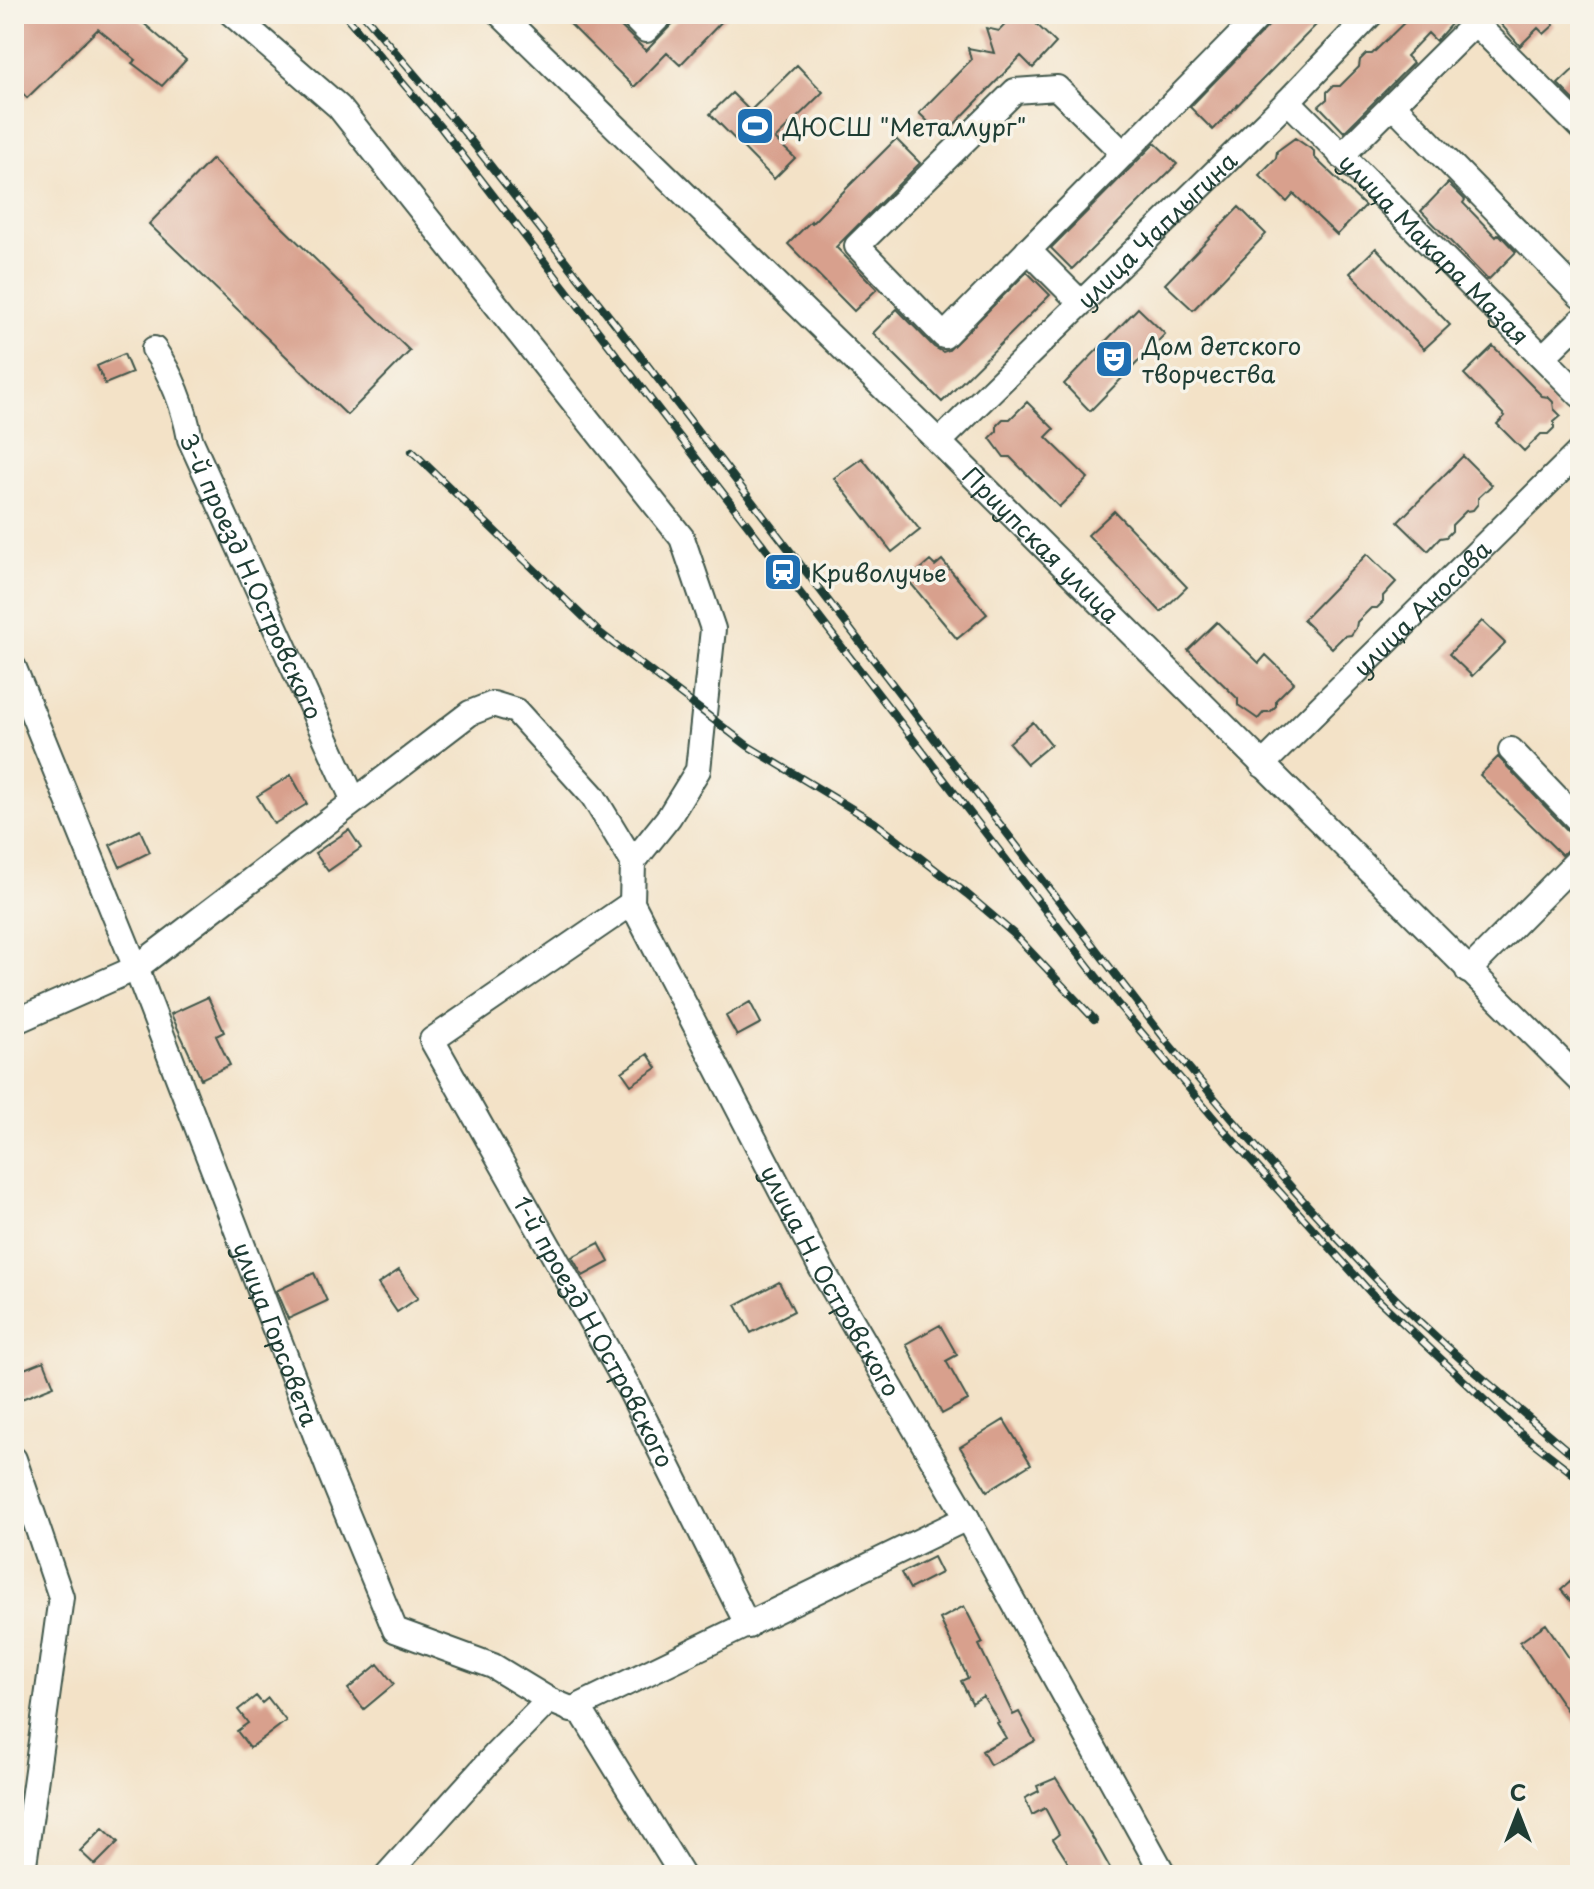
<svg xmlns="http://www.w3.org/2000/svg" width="1594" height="1889" font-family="'Playpen Sans',sans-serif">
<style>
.building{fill:#d8a08d}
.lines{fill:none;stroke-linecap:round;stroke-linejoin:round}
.minor-casing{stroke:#3f564a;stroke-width:28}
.minor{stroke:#fff;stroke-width:24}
.rail-casing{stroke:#1f3d34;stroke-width:8}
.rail{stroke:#f7f3e8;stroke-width:5;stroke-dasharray:15;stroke-linecap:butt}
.labels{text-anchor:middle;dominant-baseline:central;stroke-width:7;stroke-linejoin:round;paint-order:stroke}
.poi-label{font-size:24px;fill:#1f3d34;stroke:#f7f3e8;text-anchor:start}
.street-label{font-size:24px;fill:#1f3d34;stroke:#f7f3e8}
</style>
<rect width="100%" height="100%" fill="#f7f3e8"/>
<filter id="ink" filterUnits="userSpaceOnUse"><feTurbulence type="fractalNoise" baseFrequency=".0125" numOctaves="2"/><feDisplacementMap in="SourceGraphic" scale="16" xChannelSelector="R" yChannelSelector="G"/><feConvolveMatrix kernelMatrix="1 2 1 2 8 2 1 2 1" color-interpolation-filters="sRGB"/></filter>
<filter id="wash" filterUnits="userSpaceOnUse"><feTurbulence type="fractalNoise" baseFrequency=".006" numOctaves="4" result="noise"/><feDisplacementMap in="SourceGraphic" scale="32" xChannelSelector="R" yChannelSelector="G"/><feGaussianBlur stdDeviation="1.8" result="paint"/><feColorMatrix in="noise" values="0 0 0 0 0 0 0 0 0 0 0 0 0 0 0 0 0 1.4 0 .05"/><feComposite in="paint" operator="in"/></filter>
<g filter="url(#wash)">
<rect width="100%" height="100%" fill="#f3e2c7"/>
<g id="blocks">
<path class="building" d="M19,14H133L186,60L162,86L132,63L136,60L98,29L27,98L14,84V19Z
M560,14H608L646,51L682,14H729L680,65L667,53L634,87Z
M1015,14H1026L1056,43L1033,68L1021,56L943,136L919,113L971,60L968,48L994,53L986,28L999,31Z
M1280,14H1311L1319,22L1213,130L1190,107Z
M1413,14H1460L1436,41L1428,33L1406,56L1413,63L1344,132L1319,106L1327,99V92L1333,86H1340L1359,67L1360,60L1366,54H1372Z
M1492,14H1552L1548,18L1554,25L1544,34L1538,28L1520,46Z
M1580,63V106L1558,84Z
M797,65L823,92L775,139L795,158L774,179L710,114L732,93L750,111Z
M1295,138L1314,151V157L1365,206L1337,235L1294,194L1287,202L1259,175L1276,158L1277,151Z
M896,139L920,163L836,247L877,289L854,311L788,244L811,221L812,223Z
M1155,143L1177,164L1072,269L1051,248Z
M212,159L410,351L347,415L149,224Z
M1448,183L1465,200L1463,203L1496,237L1499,234L1516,252L1488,280L1421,211Z
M1239,207L1266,234L1193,310L1165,284Z
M1376,248L1450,325L1424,349L1350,273Z
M1027,272L1050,295L942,402L873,333L897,309L934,347L943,352L949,350Z
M1138,308L1165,334L1090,411L1064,384Z
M1493,346L1542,396L1548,397L1553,402L1554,409L1561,416L1554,422V428L1548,434H1541L1524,451L1497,424L1505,416L1464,374Z
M124,354L132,373L105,384L97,366Z
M1027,402L1054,429L1046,437L1088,478L1059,507L1010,457H1004L990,438L997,431V425L1003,419H1010Z
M1463,456L1492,485L1478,498V504L1473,510L1466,511L1452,525V531L1446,537L1440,538L1428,551L1398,522Z
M862,458L920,530L892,552L834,478Z
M1114,511L1187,587L1161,612L1088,535Z
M1367,554L1396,582L1383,596V602L1377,608H1371L1357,622L1356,628L1351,635L1344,636L1332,648L1303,620Z
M942,560L987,614L957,639L908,580L930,561L935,566Z
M1482,621L1505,643L1472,676L1449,654Z
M1217,622L1259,663L1266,655L1294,682L1276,700V706L1270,712H1264L1258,719L1238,705V699L1188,650Z
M1033,722L1051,744L1027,764L1009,743Z
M1498,757L1569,832L1580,839V843L1570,847L1562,855L1480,775Z
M291,775L307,804L274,824L257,796Z
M140,830L150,852L120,867L110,845Z
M349,830L361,848L328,871L315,853Z
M208,997L224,1032L216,1036L230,1065L201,1079L171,1014Z
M750,1002L761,1023L737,1036L726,1016Z
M648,1054L657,1068L631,1085L622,1072Z
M599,1243L609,1262L583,1276L572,1257Z
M399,1270L418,1298L397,1312L378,1284Z
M314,1273L327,1301L288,1319L276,1291Z
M779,1282L794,1311L751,1333L736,1305Z
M940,1325L957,1355L946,1361L968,1400L942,1414L906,1344Z
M44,1361L54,1386L14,1402V1373Z
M1004,1420L1031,1464L987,1491L960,1447Z
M933,1557L941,1573L910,1589L901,1573Z
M1580,1573V1612L1561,1590Z
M964,1606L983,1643L979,1645L1013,1715L1019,1712L1035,1741L990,1765L982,1751L1006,1738L997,1723L999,1722L983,1696L972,1703L961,1681L968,1678L940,1619Z
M1546,1624L1580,1674V1730L1520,1642Z
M378,1664L394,1684L364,1709L348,1689Z
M256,1696L262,1703L268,1698L286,1721L250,1748L237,1731L248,1723L238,1710Z
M1056,1778L1100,1850L1114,1875H1080L1076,1868L1073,1870L1053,1839L1059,1834L1045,1808L1032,1815L1025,1798L1039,1791L1037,1786Z
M103,1828L118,1842L95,1865L80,1851Z"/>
</g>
</g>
<g filter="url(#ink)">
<use href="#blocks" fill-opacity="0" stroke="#3f564a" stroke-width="2"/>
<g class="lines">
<defs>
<g id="minor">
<path d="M232,14L339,107L682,538L713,629L698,770L669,817L633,862"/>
<path id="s1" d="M500,14L939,442L1580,1080"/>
<path d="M630,14L646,30L662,14"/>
<path id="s2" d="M1288,101L1580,395"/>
<path d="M1393,105L1580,296"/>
<path d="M1124,154L1057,88L1015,91L857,246L944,336C1049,228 1155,121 1261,14"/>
<path d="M1341,156L1475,23L1580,127"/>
<path d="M1028,250L1081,303"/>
<path id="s3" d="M154,349C173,377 184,406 190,439L354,801"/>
<path d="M1543,357L1580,321"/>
<path id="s4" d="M939,442L1288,101L1371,14"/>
<path id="s5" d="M14,668L136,968L331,1475L395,1630L493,1666L549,1700L583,1714L682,1875"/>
<path d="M1511,750L1580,822"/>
<path id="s6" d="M1262,765L1580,451"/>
<path id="s7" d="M632,903L432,1040L630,1390L748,1626"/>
<path d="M1468,971L1580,858"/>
<path id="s8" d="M14,1022L136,968L470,713L493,704L516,711L593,796L633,862L632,903L821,1268L967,1518L1164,1875"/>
<path d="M14,1459L61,1597L24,1864L17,1875"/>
<path d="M571,1710L967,1518"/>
<path d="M387,1875L495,1755L549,1700"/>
</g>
</defs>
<use href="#minor" class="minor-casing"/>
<use href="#minor" class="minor"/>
<defs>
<path id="rail" d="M344,14L442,129L1116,1002L1223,1129L1371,1293L1513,1427L1580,1479
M363,14L464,132L635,349L1168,1043C1236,1124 1305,1206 1379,1282C1442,1346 1512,1403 1580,1461
M412,451L600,633L748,746L874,822L967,894L1014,934L1094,1019"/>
</defs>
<use href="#rail" class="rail-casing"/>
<use href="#rail" class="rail"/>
</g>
</g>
<defs>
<symbol id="stadium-square" viewBox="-11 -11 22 22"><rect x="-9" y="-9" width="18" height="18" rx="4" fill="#1f6fb2" stroke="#f7f3e8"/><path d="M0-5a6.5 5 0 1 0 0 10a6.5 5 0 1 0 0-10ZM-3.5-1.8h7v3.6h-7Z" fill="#fff"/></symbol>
<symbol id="theatre-square" viewBox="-11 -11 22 22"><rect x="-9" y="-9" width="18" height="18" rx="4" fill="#1f6fb2" stroke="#f7f3e8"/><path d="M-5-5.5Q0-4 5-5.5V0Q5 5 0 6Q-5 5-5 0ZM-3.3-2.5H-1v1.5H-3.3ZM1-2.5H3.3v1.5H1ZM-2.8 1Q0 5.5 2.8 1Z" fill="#fff"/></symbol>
<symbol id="station-square" viewBox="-11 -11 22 22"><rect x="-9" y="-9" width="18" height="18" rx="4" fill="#1f6fb2" stroke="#f7f3e8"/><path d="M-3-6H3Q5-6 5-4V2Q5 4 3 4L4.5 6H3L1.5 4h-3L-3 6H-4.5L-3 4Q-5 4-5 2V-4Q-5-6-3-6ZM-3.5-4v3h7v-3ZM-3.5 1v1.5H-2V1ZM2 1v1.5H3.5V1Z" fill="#fff"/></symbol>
</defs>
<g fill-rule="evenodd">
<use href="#stadium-square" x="733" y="104" width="44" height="44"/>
<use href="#theatre-square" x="1092" y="337" width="44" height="44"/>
<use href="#station-square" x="761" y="550" width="44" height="44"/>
</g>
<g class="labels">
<g class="poi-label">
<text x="783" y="126">ДЮСШ "Металлург"</text>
<text x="1142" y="345">Дом детского<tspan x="1142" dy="28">творчества</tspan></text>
<text x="811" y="572">Криволучье</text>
</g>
<g class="street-label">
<text stroke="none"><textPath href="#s4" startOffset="304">улица Чаплыгина</textPath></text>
<text stroke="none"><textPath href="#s2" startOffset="208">улица Макара Мазая</textPath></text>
<text stroke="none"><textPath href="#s1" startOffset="758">Приупская улица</textPath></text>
<text stroke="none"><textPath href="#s3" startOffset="248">3-й проезд Н.Островского</textPath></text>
<text stroke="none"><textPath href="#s6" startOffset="224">улица Аносова</textPath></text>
<text stroke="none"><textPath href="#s8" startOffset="1262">улица Н. Островского</textPath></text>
<text stroke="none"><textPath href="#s7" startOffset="576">1-й проезд Н.Островского</textPath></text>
<text stroke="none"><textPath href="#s5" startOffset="716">улица Горсовета</textPath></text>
</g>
</g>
<rect width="1594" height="1889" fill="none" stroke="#f7f3e8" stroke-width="48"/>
<g transform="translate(1518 1813)" stroke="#f7f3e8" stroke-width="6" paint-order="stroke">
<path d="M0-6L14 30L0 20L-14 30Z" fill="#1f3d34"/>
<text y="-12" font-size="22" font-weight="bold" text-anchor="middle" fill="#1f3d34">С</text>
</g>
</svg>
